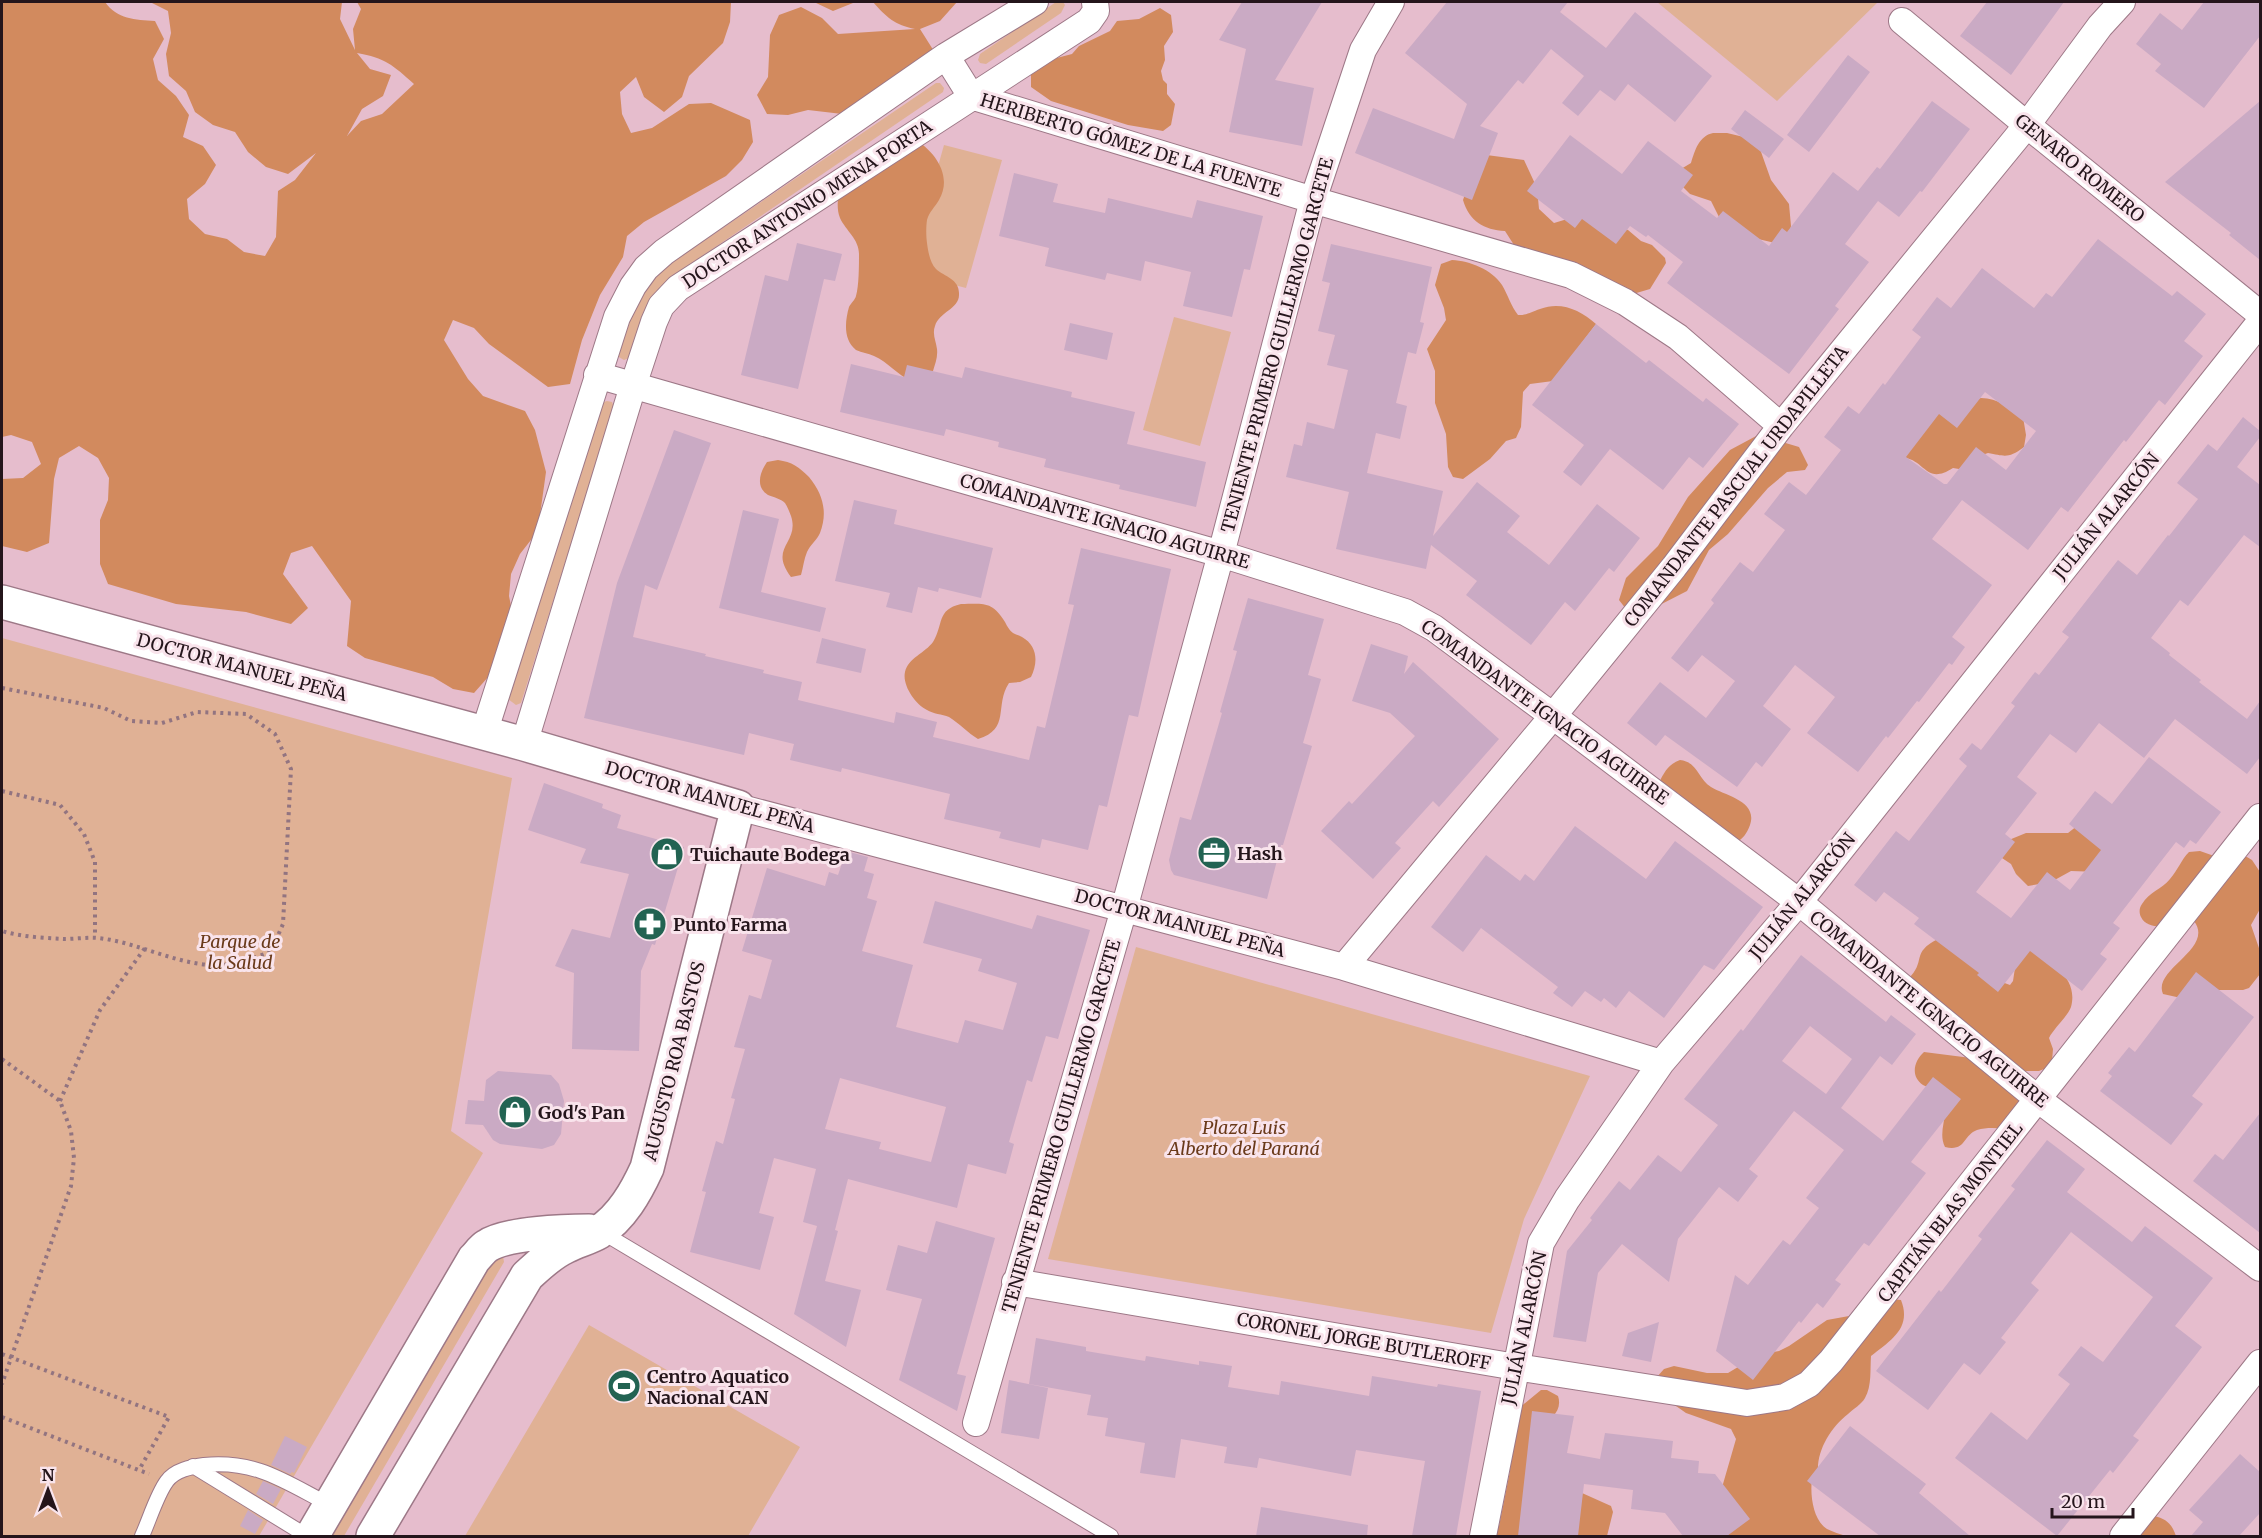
<svg xmlns="http://www.w3.org/2000/svg" width="2262" height="1538" font-family="Merriweather,serif">
<style>
.green{fill:#e0b195}
.forest{fill:#d28a5e;fill-rule:evenodd}
.building{fill:#caaac4;fill-rule:evenodd}
.lines{fill:none;stroke-linecap:round;stroke-linejoin:round}
.lane-casing{stroke:#9d7887;stroke-width:16}
.street-casing{stroke:#9d7887;stroke-width:28}
.secondary-casing{stroke:#9d7887;stroke-width:36}
.path{stroke:#927480;stroke-width:4;stroke-dasharray:3 4.5;stroke-linecap:butt}
.lane{stroke:#fff;stroke-width:14}
.street{stroke:#fff;stroke-width:26}
.secondary{stroke:#fff;stroke-width:33}
.labels{text-anchor:middle;dominant-baseline:central;stroke-width:6;stroke-linejoin:round;paint-order:stroke}
.street-label{font-size:18px;fill:#24151b;stroke:#f9e4ec}
.poi-label{font-size:18px;font-weight:bold;fill:#24151b;stroke:#f9e4ec;text-anchor:start}
.park-label{font-size:18px;font-style:italic;fill:#6a3a1a;stroke:#f9e4ec}
</style>
<rect width="100%" height="100%" fill="#e6bdcd"/>
<path class="green" d="M1056,2H1063L1065,5L1061,13L986,64L980,63L978,60L980,54Z
M1657,2H1878L1777,101Z
M936,83H940L944,88L943,92L667,280L648,302L629,358L624,360L617,356C627,321 636,297 661,270Z
M944,145L1002,160L966,288L908,273Z
M1174,317L1231,332L1200,446L1143,430Z
M607,401L612,402L614,407L521,703L516,705L508,699L601,403Z
M2,638L512,778L451,1131L483,1153L259,1536H2Z
M1136,947L1590,1076L1524,1219L1491,1333L1048,1259Z
M493,1255L503,1256L504,1262L344,1536H328Z
M589,1325L800,1447L748,1536H465Z"/>
<path class="forest" d="M2,2H105C117,19 135,20 155,21L164,39L153,59L158,80L176,96L189,115L183,137L203,146L216,165L205,184L187,199L189,219L205,234L227,239L244,252L265,256L276,237L278,191L295,180L316,153L288,174L266,167L248,152L235,132L213,125L195,112L186,91L169,76L166,54L171,33L168,11L150,2H342L340,19L355,50L353,29L361,9L357,2H731L730,22L723,43L689,76L682,97L664,112L644,97L636,77L620,92L622,114L631,133L652,128L689,104L711,103L750,120L753,142L742,160L726,176L644,222L627,236L623,257L600,295L582,340L570,384L548,387L489,344L474,328L453,320L444,340L468,379L483,396L525,411L535,430L546,472L540,515L534,536L520,554L511,574L509,596L513,616L504,659L474,693L453,689L433,677L365,658L347,646L351,601L312,546L291,553L283,574L308,608L291,624L246,612L176,604L108,584L100,564V520L108,500L109,478L98,458L79,446L59,458L54,479L49,543L27,552L2,546V479L23,478L41,464L32,442L11,435L2,437ZM357,53C385,58 393,65 414,84L382,114L361,121L347,136L362,109L383,96L391,75L370,69Z
M814,2H957L940,21L920,29L937,56L851,115L808,110L788,115L767,114L757,95L768,77L770,35L779,15L801,7L822,18L838,34L915,29C895,25 886,17 873,2L853,3L833,11Z
M1160,8L1171,15L1173,32L1164,46L1165,60L1161,71L1163,80L1167,84V94L1175,104L1171,125L1163,131L1128,125L1051,101L1031,87V73L1049,60L1072,54L1079,46L1110,31L1117,21L1139,19Z
M1713,133H1727L1752,139L1760,149L1771,180L1789,204L1791,226L1789,237L1775,243L1754,238L1719,217L1711,201L1690,194L1682,186L1681,169L1691,163C1695,150 1699,136 1713,133Z
M914,139C935,151 953,176 939,200C935,207 929,212 927,220C926,226 926,236 927,243C928,251 930,263 936,269C945,277 960,279 959,295C959,309 939,312 935,326C932,334 936,341 937,349C938,357 935,364 933,371L912,381C897,375 888,362 874,356C868,353 862,353 856,350C843,340 845,321 849,307C851,303 855,300 856,296C859,286 859,265 859,254C859,239 846,231 840,218C836,208 838,196 840,186C848,144 881,148 914,139Z
M1479,154L1524,160L1537,188L1539,209L1554,223L1584,214L1628,230L1641,241L1652,245L1665,258L1666,263L1650,289L1633,294L1514,245L1505,231C1484,230 1469,221 1463,200Z
M1452,260C1470,261 1491,269 1502,285C1508,295 1511,306 1518,315C1528,315 1531,312 1540,309C1561,301 1580,310 1596,324L1553,381L1530,384L1523,392L1521,427L1516,438L1506,441L1490,459L1463,479L1453,477L1448,467L1446,434L1435,403V371L1427,349L1446,320L1444,308L1435,285L1441,264Z
M1981,398C1998,398 2010,408 2023,417L2026,435L2024,447C2008,459 2005,456 1988,453L1985,454L1986,460L1959,469L1953,468C1925,486 1926,459 1901,457L1935,416L1953,405Z
M1758,435L1799,447L1808,465L1805,470L1787,472L1768,488L1728,534L1709,550L1687,591L1646,612L1626,609L1619,600L1626,578L1658,546L1688,497L1730,450Z
M778,460C792,462 799,467 809,477C823,494 828,512 820,533C817,540 810,545 807,552C804,559 803,568 801,575L791,577C768,547 800,543 791,516C790,513 787,506 785,503C781,499 773,497 768,495C755,487 760,472 767,462Z
M961,604C984,604 992,601 1005,622C1007,626 1010,631 1013,633C1016,635 1019,635 1022,637C1038,646 1038,663 1031,677L1020,682L1009,683C994,706 1011,729 978,739C968,733 959,723 949,717C942,714 933,714 927,710C915,704 902,685 905,672C908,658 925,653 933,642C944,624 936,610 961,604Z
M1680,760C1698,762 1698,779 1711,787C1726,796 1758,801 1750,825C1747,833 1743,840 1735,842L1659,783C1664,772 1669,764 1680,760Z
M2091,815L2103,832L2100,872L2071,871L2051,882L2028,886L2016,874L2011,864L2002,858L2004,842L2026,833H2068Z
M2200,851L2217,857H2247L2252,860L2260,872V909L2251,925L2260,951V974L2249,988L2243,990H2219L2181,998L2163,994C2152,969 2215,949 2194,921C2180,923 2149,934 2141,917C2139,913 2139,908 2142,904C2149,892 2162,889 2170,879C2178,870 2181,860 2189,852Z
M1938,939L1999,981L2010,985L2013,981L2019,942C2042,956 2080,974 2071,1007C2068,1016 2054,1028 2049,1038L2053,1049L2052,1061L2049,1067L2039,1071H2014L1908,979C1927,961 1910,953 1938,939Z
M1924,1052L1971,1058L2019,1100V1111L2007,1129C1997,1128 1987,1127 1977,1130C1963,1135 1966,1152 1945,1147C1938,1133 1947,1119 1944,1109C1942,1105 1939,1095 1935,1092C1933,1089 1927,1087 1923,1085C1910,1076 1914,1061 1924,1052Z
M1890,1299L1901,1300C1912,1328 1891,1340 1871,1356C1870,1369 1872,1386 1865,1398C1861,1405 1854,1408 1848,1414C1831,1427 1817,1450 1818,1471L1813,1474C1809,1490 1812,1520 1827,1529C1833,1532 1840,1534 1846,1536H1715L1723,1484L1736,1439L1731,1429L1686,1413L1666,1399L1656,1378L1664,1369L1674,1366L1707,1373H1728L1758,1355L1779,1351L1789,1346L1827,1320L1860,1314Z
M1541,1390H1547L1558,1396C1563,1411 1550,1419 1540,1429L1582,1493L1611,1506L1613,1512L1607,1536H1576V1533H1526L1527,1536H1491L1499,1526L1510,1471L1512,1424L1519,1408Z
M2150,1515C2165,1518 2171,1522 2176,1536H2120Z"/>
<path class="building" d="M1242,2H1322L1275,80L1314,88L1302,146L1229,132L1246,49L1219,40Z
M1447,2H1568L1560,12L1606,48L1635,12L1712,76L1675,122L1628,84L1615,101L1600,90L1578,116L1562,103L1584,76L1551,49L1523,84L1518,80L1480,126L1498,133L1472,200L1355,153L1373,108L1454,139L1467,104L1405,53Z
M1987,2H2064L2011,75L1960,36Z
M2204,2H2260V36L2204,108L2155,71L2161,64L2136,44L2160,13L2182,30Z
M1848,55L1870,72L1809,152L1787,135Z
M1932,101L1970,129L1922,192L1920,191L1899,217L1878,201L1845,244L1869,262L1835,306L1839,309L1789,374L1667,283L1683,262L1648,235L1646,237L1630,226L1616,244L1582,219L1575,228L1527,191L1570,135L1622,174L1648,141L1693,175L1681,191L1717,218L1723,211L1769,246L1782,228L1787,232L1833,172L1858,191L1877,167L1880,169Z
M2260,101V260L2229,235L2231,233L2165,182Z
M1745,110L1784,139L1769,158L1731,129Z
M1014,173L1058,184L1053,202L1105,213L1108,198L1192,218L1197,200L1263,216L1250,270L1244,269L1232,317L1183,306L1191,272L1145,261L1141,281L1107,273L1105,280L1045,266L1049,248L999,236Z
M2098,239L2172,296L2177,291L2206,314L2184,341L2203,356L2165,405L2159,400L2126,442L2124,440L2068,512L2061,507L2028,550L1962,500L1932,539L1992,585L1952,637L1965,647L1952,665L1949,663L1919,702L1917,701L1888,738L1886,736L1858,772L1807,733L1835,697L1795,665L1763,706L1791,729L1762,767L1756,762L1737,787L1665,735L1656,746L1627,723L1660,682L1706,718L1735,681L1702,655L1688,672L1671,658L1714,603L1711,600L1740,562L1753,572L1785,530L1764,514L1789,482L1806,495L1841,450L1824,437L1848,406L1859,414L1883,383L1885,385L1921,337L1912,330L1937,297L1951,308L1982,268L2034,308L2046,293L2052,297ZM1985,392L2036,431L2006,470L1976,447L1947,484H1944L1906,457L1939,414L1957,428Z
M797,243L842,254L835,281L824,279L798,389L741,375L765,275L788,281Z
M1331,244L1432,267L1420,322L1424,323L1416,354L1408,352L1396,403L1407,406L1400,439L1376,433L1367,473L1443,491L1433,536L1477,482L1520,516L1507,532L1549,565L1597,504L1640,538L1614,572L1609,568L1575,611L1565,602L1531,645L1466,595L1477,581L1431,545L1426,569L1336,549L1349,492L1286,477L1294,444L1302,446L1307,422L1334,429L1348,370L1327,365L1335,335L1318,331L1330,283L1322,281Z
M1070,323L1113,333L1107,360L1064,350Z
M1596,324L1646,363L1649,360L1703,402L1706,398L1739,424L1703,468L1689,457L1663,490L1610,449L1581,486L1563,472L1584,445L1532,405Z
M851,364L904,377L907,365L962,378L965,367L1072,392L1071,397L1135,412L1127,444L1206,462L1196,507L1119,489L1120,485L1044,467L1046,459L998,447L999,442L946,429L944,436L840,412Z
M2243,417L2260,431V437L2237,467L2260,485V547L2244,535L2188,606L2180,600L2151,638L2170,653L2169,655L2201,680L2199,682L2247,719L2260,701V757L2247,774L2175,719L2144,758L2099,723L2076,753L2050,734L2017,777L2037,793L2005,834L2015,842L1976,892L2011,918L2047,872L2070,890L2101,850L2069,824L2095,791L2112,804L2149,757L2221,812L2196,844L2190,840L2184,848L2176,842L2113,923L2120,928L2100,954L2107,959L2082,991L2030,951L1998,992L1977,975L1979,973L1914,924L1919,918L1884,892L1876,902L1854,885L1896,831L1909,841L1967,766L1959,759L1972,743L1981,750L2015,706L2011,703L2035,672L2039,675L2069,637L2062,632L2118,560L2137,575L2168,535L2169,536L2198,499L2177,483L2208,444L2217,451Z
M674,430L711,443L657,590L645,585L633,637L706,654L705,656L764,670L763,673L802,682L798,700L894,723L896,712L937,722L933,737L1029,760L1037,726L1045,728L1063,652L1074,605L1068,604L1081,548L1171,569L1138,717L1129,715L1107,807L1099,805L1088,850L1042,839L1040,848L999,838L1001,832L944,819L950,794L842,768L841,772L790,760L794,744L749,733L744,755L584,718L617,583Z
M854,500L897,510L894,524L993,548L981,598L939,588L938,592L918,587L912,613L886,607L890,593L835,581Z
M743,510L779,519L761,592L826,608L820,632L719,608Z
M1248,598L1324,619L1308,675L1321,679L1303,743L1312,746L1283,845H1281L1267,899L1174,875L1171,870L1169,860L1180,817L1191,820L1222,713L1220,712L1237,651L1233,650Z
M822,638L866,649L861,673L816,663Z
M1371,644L1408,656L1404,674L1413,662L1499,739L1439,807L1433,801L1395,843L1401,848L1373,879L1321,831L1349,801L1352,804L1415,736L1390,713L1352,701Z
M544,783L603,804L602,808L621,815L617,828L684,847L655,945L652,944L641,971L639,1051L572,1049L574,973L555,966L572,929L610,938L629,874L580,863L586,849L528,830Z
M1575,826L1646,879L1675,841L1763,907L1714,970L1704,965L1664,1018L1629,991L1616,1008L1604,998L1601,1002L1585,991L1572,1007L1553,993L1558,987L1481,928L1463,952L1431,927L1486,855L1520,881L1525,874L1534,881Z
M846,851L868,857L864,871L874,874L867,898L877,901L862,951L913,965L896,1027L958,1043L965,1020L1003,1030L1017,983L978,971L982,959L923,943L935,901L1032,929L1037,915L1090,930L1058,1039L1046,1036L1032,1082L1027,1080L1009,1142L1014,1144L1006,1174L968,1164L957,1208L848,1179L835,1230L838,1231L825,1281L861,1290L846,1347L794,1314L817,1226L803,1222L816,1169L774,1158L759,1213L774,1217L760,1270L690,1252L706,1192L702,1191L716,1141L723,1144L735,1099L731,1098L745,1049L734,1047L749,995L761,999L772,960L742,951L767,868L825,886L829,872L838,875ZM840,1078L946,1107L931,1162L879,1149L881,1142L825,1129Z
M1801,955L1886,1022L1891,1015L1916,1034L1892,1065L1880,1056L1841,1108L1883,1141L1933,1077L1961,1099L1911,1162L1926,1173L1869,1246L1864,1243L1835,1280L1841,1284L1823,1308L1817,1303L1801,1323L1799,1321L1753,1380L1716,1351L1735,1275L1748,1285L1783,1240L1790,1245L1819,1208L1806,1198L1844,1150L1794,1111L1749,1169L1758,1176L1738,1202L1719,1187L1678,1239L1669,1282L1622,1244L1598,1273L1586,1342L1553,1337L1567,1251L1592,1220L1590,1218L1619,1181L1630,1190L1658,1155L1681,1172L1718,1125L1684,1099L1741,1029L1743,1031ZM1810,1026L1852,1059L1826,1094L1782,1061Z
M2196,972L2254,1017L2192,1096L2203,1104L2171,1145L2100,1091L2112,1076L2108,1073L2129,1047L2135,1052Z
M498,1071L551,1075L559,1084L564,1101L561,1134L554,1145L542,1149L500,1144L493,1140L483,1125L465,1124L468,1100L484,1101L486,1080Z
M2260,1113V1233L2193,1181L2215,1154L2223,1160Z
M2047,1140L2085,1169L2067,1192L2132,1242L2145,1226L2213,1278L2175,1326L2202,1347L2133,1436L2139,1440L2113,1473L2110,1470L2057,1536L1955,1458L1991,1412L2027,1440L2070,1384L2058,1375L2081,1346L2103,1362L2153,1297L2071,1232L2031,1283L2039,1290L2001,1338L2006,1342L1980,1375L1964,1363L1928,1410L1876,1371L1939,1290L1941,1292L1982,1239L1978,1236L2015,1189L2011,1186Z
M936,1221L995,1238L957,1374L966,1376L957,1411L899,1380L922,1299L886,1290L898,1245L927,1253Z
M1659,1322L1651,1362L1622,1356L1628,1333Z
M1036,1338L1086,1347V1351L1145,1361L1146,1356L1199,1365V1361L1232,1366L1228,1387L1279,1395L1281,1381L1369,1396L1372,1376L1437,1387L1438,1384L1481,1391L1456,1536H1412L1425,1461L1356,1450L1351,1476L1259,1458L1257,1468L1224,1463L1227,1447L1181,1439L1175,1478L1140,1473L1145,1443L1105,1436L1108,1418L1087,1415L1091,1395L1029,1384Z
M1009,1380L1048,1388L1039,1439L1001,1433Z
M1532,1411L1574,1416L1567,1453L1600,1459L1605,1433L1673,1441L1671,1458L1699,1461L1698,1473L1715,1474L1750,1519L1727,1536H1683L1665,1513L1631,1509L1633,1490L1584,1484L1578,1536H1518Z
M1850,1426L1926,1484L1919,1493L1970,1536H1880L1807,1481Z
M285,1436L307,1447L294,1473L292,1472L290,1474L271,1465Z
M2240,1454L2260,1472V1513L2239,1536H2191L2203,1522L2189,1510Z
M263,1481L281,1489L273,1504L256,1494Z
M1261,1507L1368,1525L1367,1536H1256Z
M248,1510L263,1520L255,1534L240,1526Z"/>
<g class="lines">
<defs>
<path id="lane" d="M600,1231L1111,1536
M193,1466L307,1536
M142,1536C149,1521 157,1494 167,1481C175,1470 191,1467 204,1465C257,1460 285,1482 330,1505"/>
<path id="street" d="M1902,21L2027,125L2260,314
M946,56L971,96L1313,200L1571,275L1625,302L1678,337L1781,426
M597,375L1221,554L1405,612L1434,628L1553,716L1799,902L2039,1100L2260,1268
M484,733L617,317L633,286L646,268L664,252L946,56L1035,2
M524,744L633,386L654,322L661,306L678,288L1089,21L1096,11L1095,2
M738,807L1344,967L1661,1063
M1344,967L1553,716L1674,567L1781,426L2027,125L2100,26L2122,2
M1015,1282L1516,1367L1747,1403L1785,1397L1809,1384L1831,1361L2260,817
M976,1423L1124,909L1221,554L1313,200L1363,50L1391,2
M1483,1536L1541,1243L1567,1199L1661,1063L1799,902L2260,322
M2123,1536L2260,1363"/>
<path id="secondary" d="M2,602L524,744L738,807L647,1168C636,1192 622,1217 599,1232C589,1238 576,1241 565,1247C550,1254 539,1265 527,1276L373,1536
M312,1536L474,1259C478,1255 482,1249 487,1246C506,1233 565,1231 589,1231"/>
</defs>
<use href="#lane" class="lane-casing"/>
<use href="#street" class="street-casing"/>
<use href="#secondary" class="secondary-casing"/>
<path class="path" d="M2,688L104,708L131,721L162,723L197,712L246,714L275,734L291,769L283,924L271,951C254,959 228,967 209,965C171,962 136,942 98,938C87,937 76,939 65,939C45,938 22,937 2,931
M2,791L60,805L84,834L95,862V937
M2,1059L60,1101L71,1131L74,1158L71,1186L2,1384
M60,1101L100,1010L145,948
M2,1354L169,1417L139,1470
M2,1417L149,1474"/>
<use href="#lane" class="lane"/>
<use href="#street" class="street"/>
<use href="#secondary" class="secondary"/>
</g>
<defs>
<symbol id="office-disc" viewBox="-11 -11 22 22"><circle r="9.5" fill="#226352" stroke="#f9e4ec"/><path d="M-6-3h4V-5.5h4V-3h4V5H-6ZM-1-4.5V-3h2v-1.5ZM-6 0V1H6V0Z" fill="#fff"/></symbol>
<symbol id="shop-disc" viewBox="-11 -11 22 22"><circle r="9.5" fill="#226352" stroke="#f9e4ec"/><path d="M-5-2.5h2.3a2.7 3.5 0 0 1 5.4 0H5L5.5 6h-11ZM-1.5-2.5h3a1.5 2.3 0 0 0-3 0Z" fill="#fff"/></symbol>
<symbol id="pharmacy-disc" viewBox="-11 -11 22 22"><circle r="9.5" fill="#226352" stroke="#f9e4ec"/><path d="M-2-6h4v4h4v4h-4v4h-4v-4h-4v-4h4Z" fill="#fff"/></symbol>
<symbol id="stadium-disc" viewBox="-11 -11 22 22"><circle r="9.5" fill="#226352" stroke="#f9e4ec"/><path d="M0-5a6.5 5 0 1 0 0 10a6.5 5 0 1 0 0-10ZM-3.5-1.8h7v3.6h-7Z" fill="#fff"/></symbol>
</defs>
<g fill-rule="evenodd">
<use href="#office-disc" x="1195" y="834" width="38" height="38"/>
<use href="#shop-disc" x="648" y="835" width="38" height="38"/>
<use href="#pharmacy-disc" x="631" y="905" width="38" height="38"/>
<use href="#shop-disc" x="496" y="1093" width="38" height="38"/>
<use href="#stadium-disc" x="605" y="1367" width="38" height="38"/>
</g>
<g class="labels">
<g class="street-label">
<text transform="translate(1131 145) rotate(17)">HERIBERTO GÓMEZ DE LA FUENTE</text>
<text transform="translate(2080 168) rotate(39)">GENARO ROMERO</text>
<text transform="translate(807 204) rotate(-33)">DOCTOR ANTONIO MENA PORTA</text>
<text transform="translate(1277 345) rotate(-75)">TENIENTE PRIMERO GUILLERMO GARCETE</text>
<text transform="translate(1736 486) rotate(-52)">COMANDANTE PASCUAL URDAPILLETA</text>
<text transform="translate(2106 516) rotate(-51)">JULIÁN ALARCÓN</text>
<text transform="translate(1105 521) rotate(16)">COMANDANTE IGNACIO AGUIRRE</text>
<text transform="translate(242 667) rotate(15)">DOCTOR MANUEL PEÑA</text>
<text transform="translate(1545 712) rotate(36)">COMANDANTE IGNACIO AGUIRRE</text>
<text transform="translate(710 797) rotate(16)">DOCTOR MANUEL PEÑA</text>
<text transform="translate(1802 896) rotate(-51)">JULIÁN ALARCÓN</text>
<text transform="translate(1180 923) rotate(15)">DOCTOR MANUEL PEÑA</text>
<text transform="translate(1929 1009) rotate(39)">COMANDANTE IGNACIO AGUIRRE</text>
<text transform="translate(674 1061) rotate(-76)">AUGUSTO ROA BASTOS</text>
<text transform="translate(1061 1126) rotate(-74)">TENIENTE PRIMERO GUILLERMO GARCETE</text>
<text transform="translate(1950 1212) rotate(-52)">CAPITÁN BLAS MONTIEL</text>
<text transform="translate(1524 1328) rotate(-78)">JULIÁN ALARCÓN</text>
<text transform="translate(1364 1341) rotate(10)">CORONEL JORGE BUTLEROFF</text>
</g>
<g class="poi-label">
<text x="1237" y="853">Hash</text>
<text x="690" y="854">Tuichaute Bodega</text>
<text x="673" y="924">Punto Farma</text>
<text x="538" y="1112">God's Pan</text>
<text x="647" y="1376">Centro Aquatico<tspan x="647" dy="21">Nacional CAN</tspan></text>
</g>
<g class="park-label">
<text x="240" y="941">Parque de<tspan x="240" dy="21">la Salud</tspan></text>
<text x="1244" y="1127">Plaza Luis<tspan x="1244" dy="21">Alberto del Paraná</tspan></text>
</g>
</g>
<rect width="2262" height="1538" fill="none" stroke="#24151b" stroke-width="6"/>
<g transform="translate(48 1490)" stroke="#f9e4ec" stroke-width="4.5" paint-order="stroke">
<path d="M0-4.5L10 22L0 15L-10 22Z" fill="#24151b"/>
<text y="-9" font-size="16" font-weight="bold" text-anchor="middle" fill="#24151b">N</text>
</g>
<path d="M2052 1508v9h81v-9" fill="none" stroke="#24151b" stroke-width="3"/>
<text x="2061" y="1508" font-size="18" fill="#24151b" stroke="#f9e4ec" stroke-width="4.5" paint-order="stroke">20 m</text>
</svg>
